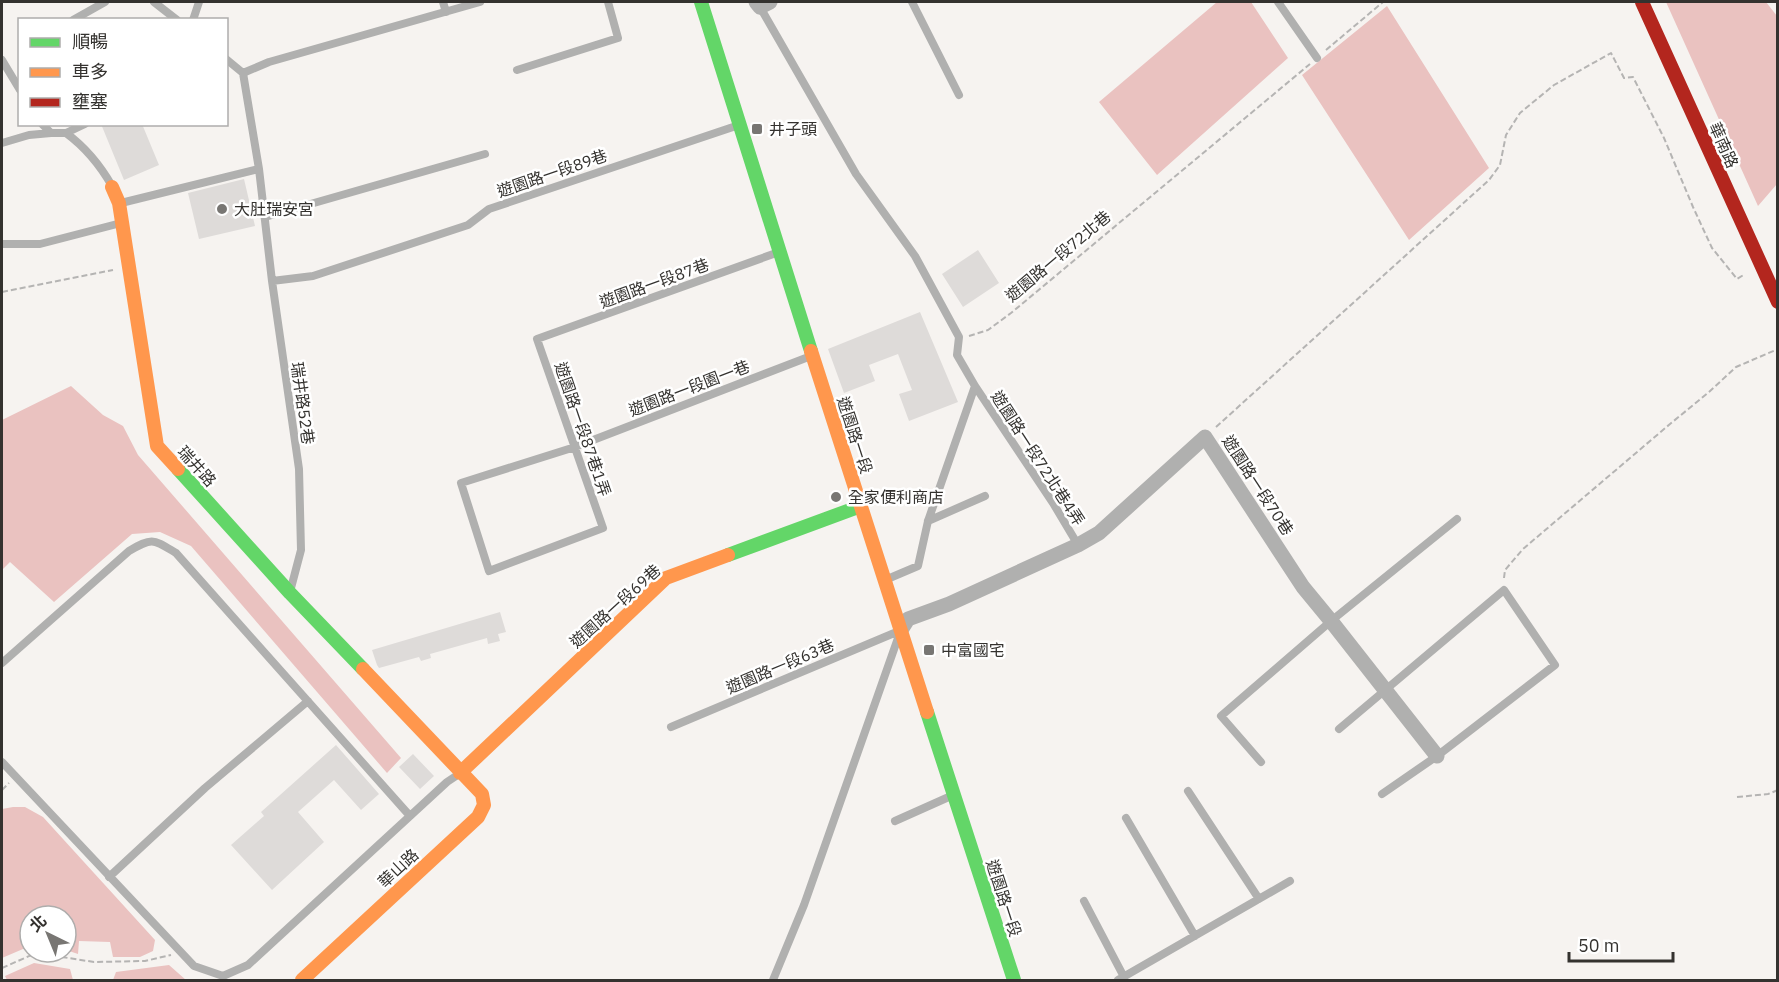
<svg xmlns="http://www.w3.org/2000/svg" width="1779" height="982" font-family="'IBM Plex Sans','Noto Sans TC',sans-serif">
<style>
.forest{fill:#eac2c0}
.building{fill:#dedbd9}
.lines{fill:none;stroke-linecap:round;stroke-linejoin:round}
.path{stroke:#b5b4b3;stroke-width:2;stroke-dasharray:6 3;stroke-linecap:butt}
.lane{stroke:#b0b0af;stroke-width:8}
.street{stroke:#b0b0af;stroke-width:15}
.fast{stroke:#63d668;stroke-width:14}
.slow{stroke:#ff974d;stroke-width:14}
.jam{stroke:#b3261e;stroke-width:14}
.poi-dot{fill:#787673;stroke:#fff;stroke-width:2}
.labels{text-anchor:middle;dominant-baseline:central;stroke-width:5;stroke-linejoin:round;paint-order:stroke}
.poi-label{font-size:16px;fill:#34322f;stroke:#fff;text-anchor:start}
.street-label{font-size:16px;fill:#34322f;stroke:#fff}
</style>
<rect width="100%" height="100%" fill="#f6f3f0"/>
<path class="forest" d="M1217,2H1251L1288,58L1157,175L1099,102Z
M1666,2H1766L1777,16V184L1758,206Z
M1387,6L1489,168L1409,240L1302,75Z
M71,386L103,415L123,426L138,455L401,758L387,773L191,546L160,532L132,534L54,602L10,562L2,570V420Z
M13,807H25L43,817L155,940L153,951L140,957H113L110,942L79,941L78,954L66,950V916H30V946L2,958V809Z
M34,963L70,969L73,980H7L5,976Z
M169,965L186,980H113L116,972Z"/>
<path class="building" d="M101,124H142L159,165L124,180Z
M244,179L255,226L199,239L188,193Z
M978,250L999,283L963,307L942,274Z
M920,312L958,402L909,421L899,394L912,390L898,354L869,365L875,381L844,393L828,349Z
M500,612L506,632L498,634L500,641L488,644L487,638L430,654L431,658L421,661L419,657L379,668L377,665L372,650Z
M336,745L379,794L361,810L334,780L298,812L324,842L272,890L231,845L264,816L261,812Z
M413,754L434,776L420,789L399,767Z"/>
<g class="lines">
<path class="path" d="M1326,50L1383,2
M2,292L113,270
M969,336L988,330L1011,313L1310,64
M1216,427L1489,180L1500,165L1506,135L1520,113L1554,85L1611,53L1624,78L1633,77L1664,138L1693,207L1712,248L1737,279L1745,274
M1504,578L1505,570L1523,549L1670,424L1709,392L1736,367L1778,349
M2,790L9,783
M1737,797L1768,794L1778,790
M2,968L36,953L94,962L145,961L171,955"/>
<path class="lane" d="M154,2L177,20
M443,2L446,12
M912,2L959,95
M1278,2L1317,58
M760,7L856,174L915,256L959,337L957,355L975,386L928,521L918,566L885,580
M73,20L105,2
M193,20L199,2
M226,59L243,73
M2,60L20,90
M517,70L618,38L608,2
M243,73L259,169L272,281L299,469L301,550L291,588
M243,73L269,62L480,2
M42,124L51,133H66C85,147 100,165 112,186
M66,133L85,124
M2,143L29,135L51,133
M121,203L259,169
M265,217L485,154
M2,244H40L121,223
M779,252L537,339L603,528L489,571L461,483L575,447L811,356
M272,281L313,276L468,225L489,209L739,125
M975,386L1053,503L1078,545
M928,521L985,496
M2,663L129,551C153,537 153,539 176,553L410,816
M671,727L899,631
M1339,729L1504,590L1555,665L1437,756L1382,794
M2,762L194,966L223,976L248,965L447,782L459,774
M1261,762L1221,716L1331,621L1457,519
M1188,791L1259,899
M1126,818L1195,936
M895,821L951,796
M109,877L205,788L308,701
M1084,901L1124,977
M773,980L804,905L898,638
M1118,980L1290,881"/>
<path class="street" d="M756,2L760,7L770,2
M901,630L908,619L949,604L1078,545L1099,533L1205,437L1303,587L1331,621L1437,756"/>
<path class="fast" d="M701,2L811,351
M178,469L290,593L363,669
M728,555L861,506
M927,712L1014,980"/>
<path class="slow" d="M112,187L119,203L157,446L178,469
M811,351L927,712
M460,773L666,578L728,555
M302,980L478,817L484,805L482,794L363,669"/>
<path class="jam" d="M1642,2L1778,302"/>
</g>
<g class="poi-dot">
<rect x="751" y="123" width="12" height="12" rx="3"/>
<circle cx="222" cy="209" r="6"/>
<circle cx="836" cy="497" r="6"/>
<rect x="923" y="644" width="12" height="12" rx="3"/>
</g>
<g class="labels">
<g class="poi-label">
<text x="769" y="129">井子頭</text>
<text x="234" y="209">大肚瑞安宮</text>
<text x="848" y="497">全家便利商店</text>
<text x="941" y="650">中富國宅</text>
</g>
<g class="street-label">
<text transform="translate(1724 145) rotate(66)">華南路</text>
<text transform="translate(552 173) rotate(-19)">遊園路一段89巷</text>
<text transform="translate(1058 256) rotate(-40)">遊園路一段72北巷</text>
<text transform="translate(654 283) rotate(-20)">遊園路一段87巷</text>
<text transform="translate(689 388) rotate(-21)">遊園路一段園一巷</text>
<text transform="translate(303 403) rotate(82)">瑞井路52巷</text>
<text transform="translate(583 429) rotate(71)">遊園路一段87巷1弄</text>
<text transform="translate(855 435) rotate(72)">遊園路一段</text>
<text transform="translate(1038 458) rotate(57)">遊園路一段72北巷4弄</text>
<text transform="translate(197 466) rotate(48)">瑞井路</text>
<text transform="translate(1258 485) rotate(57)">遊園路一段70巷</text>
<text transform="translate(615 606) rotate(-42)">遊園路一段69巷</text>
<text transform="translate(780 666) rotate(-23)">遊園路一段63巷</text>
<text transform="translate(398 868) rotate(-43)">華山路</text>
<text transform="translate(1004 898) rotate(72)">遊園路一段</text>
</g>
</g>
<rect width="1779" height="982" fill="none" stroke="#34322f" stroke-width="6"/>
<rect x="18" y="18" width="210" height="108" fill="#ffffff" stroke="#aeadac" stroke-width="1.5"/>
<rect x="30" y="38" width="30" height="9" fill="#63d668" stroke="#aeadac" stroke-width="1.5"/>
<text x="72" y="48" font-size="18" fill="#34322f">順暢</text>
<rect x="30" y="68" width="30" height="9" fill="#ff974d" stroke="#aeadac" stroke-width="1.5"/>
<text x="72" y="78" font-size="18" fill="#34322f">車多</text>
<rect x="30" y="98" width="30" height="9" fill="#b3261e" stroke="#aeadac" stroke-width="1.5"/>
<text x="72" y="108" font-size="18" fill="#34322f">壅塞</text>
<g transform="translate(48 934) rotate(317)"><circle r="28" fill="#ffffff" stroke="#aeadac" stroke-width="1.5"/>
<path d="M0-4.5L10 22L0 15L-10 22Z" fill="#787673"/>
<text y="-9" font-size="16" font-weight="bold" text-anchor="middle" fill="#34322f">北</text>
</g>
<path d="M1569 952v9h104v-9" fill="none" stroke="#34322f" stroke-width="3"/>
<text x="1578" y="952" font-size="18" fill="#34322f" stroke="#ffffff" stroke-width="4.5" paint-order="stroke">50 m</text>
</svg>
